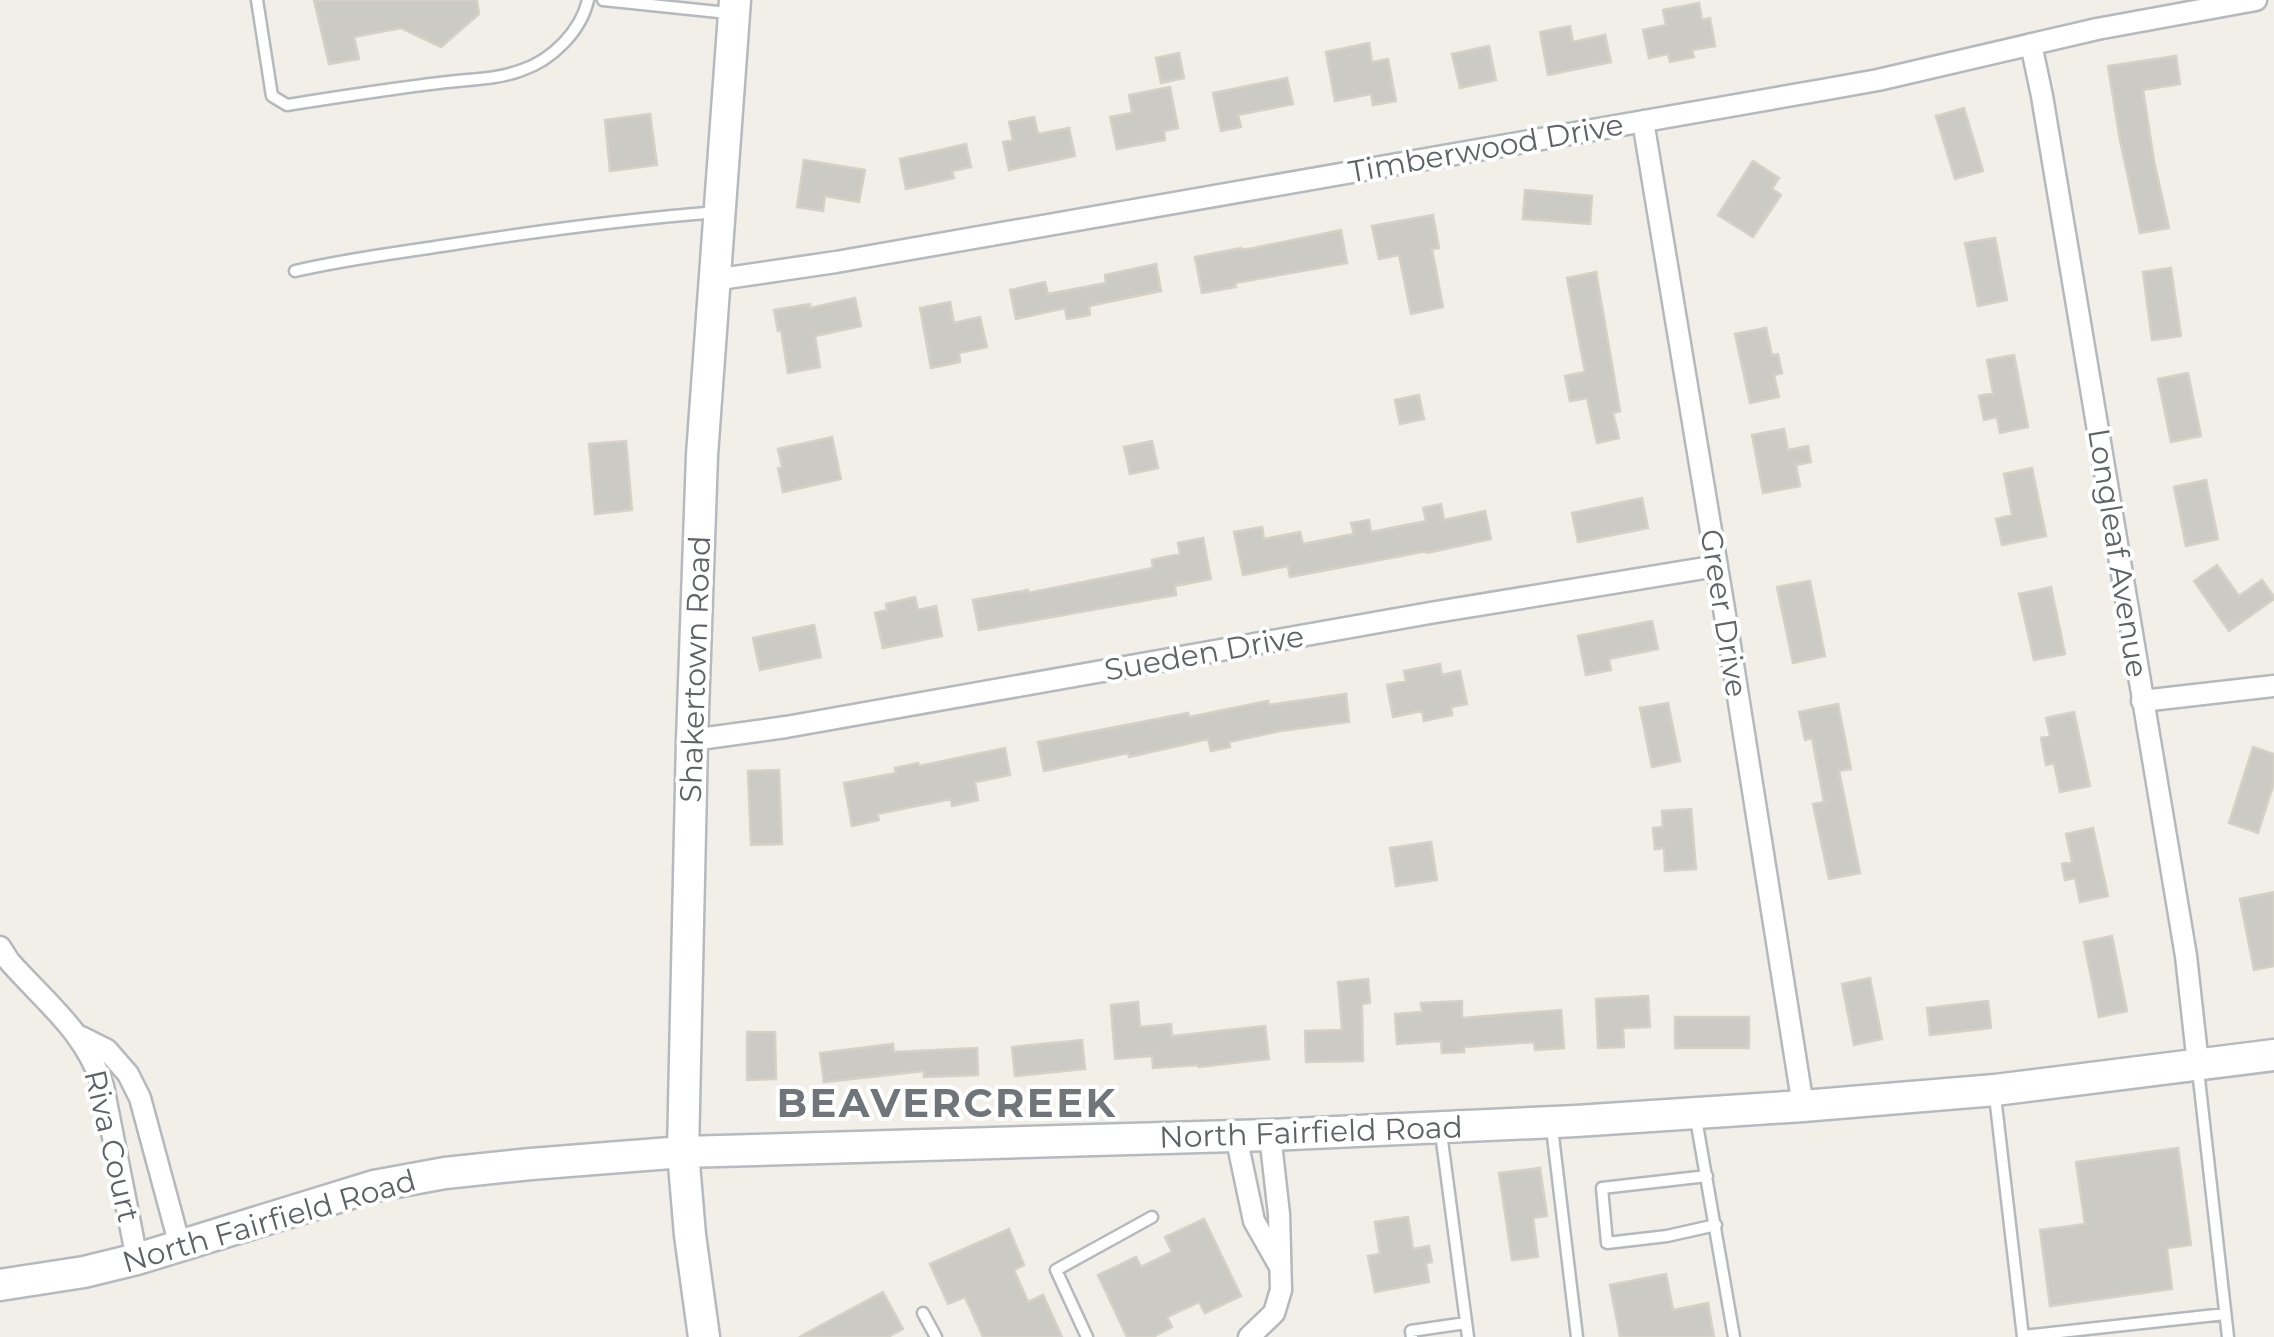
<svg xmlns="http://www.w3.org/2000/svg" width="2274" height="1337" font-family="Montserrat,sans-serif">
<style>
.building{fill:#cccac5;stroke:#d6d1c6;stroke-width:2.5}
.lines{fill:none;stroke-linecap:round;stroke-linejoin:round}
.lane-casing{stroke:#b5b8bc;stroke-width:15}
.street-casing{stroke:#b5b8bc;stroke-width:25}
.secondary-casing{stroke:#b6babf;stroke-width:35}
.lane{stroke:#fff;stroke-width:10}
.street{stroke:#fff;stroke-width:20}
.secondary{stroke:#fff;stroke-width:30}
.labels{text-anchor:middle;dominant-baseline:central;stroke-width:8;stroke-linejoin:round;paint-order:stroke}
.street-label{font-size:30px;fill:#5f6368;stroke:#fff}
.district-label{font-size:40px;font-weight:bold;letter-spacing:2.5px;fill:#70757a;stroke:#fff}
</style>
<rect width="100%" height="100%" fill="#f1efe8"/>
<path class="building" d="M314,0H477L479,14L441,47L401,28L354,37L359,59L329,64Z
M1699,3L1702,20L1710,18L1715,46L1692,50L1694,57L1670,62L1668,54L1649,58L1643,30L1666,25L1663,10Z
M1570,26L1573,42L1605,35L1611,62L1548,75L1540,32Z
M1369,43L1372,62L1388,59L1396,101L1373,105L1371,94L1335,101L1326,52Z
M1489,46L1496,80L1460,88L1452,54Z
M1179,53L1184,78L1161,83L1156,58Z
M2176,56L2180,84L2143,90L2154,161L2169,228L2140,233L2120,140L2108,66Z
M1287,78L1293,104L1238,115L1241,127L1221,131L1213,93Z
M1170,87L1178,128L1164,131L1165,140L1117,149L1110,117L1132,113L1129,95Z
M1964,108L1983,171L1955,179L1936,116Z
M650,114L657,165L610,171L605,120Z
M1034,117L1038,134L1069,128L1075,156L1009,170L1003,142L1013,140L1009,122Z
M966,144L971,167L952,171L954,178L906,189L900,159Z
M804,160L865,170L859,202L825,196L823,211L797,207Z
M1753,161L1779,178L1772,189L1781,195L1753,237L1718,215Z
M1525,190L1592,196L1590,224L1523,219Z
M1433,215L1439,248L1432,249L1443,307L1411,314L1399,255L1379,259L1372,226Z
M1341,230L1347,263L1235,283L1236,287L1202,293L1195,257L1241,248V250L1254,248Z
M1995,238L2007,300L1978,306L1965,243Z
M1156,264L1161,291L1089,306L1090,315L1067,319L1065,308L1016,319L1010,290L1045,282L1048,294L1106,283L1105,275Z
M2171,268L2181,336L2152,340L2143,272Z
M1596,272L1620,411L1613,413L1619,438L1597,443L1587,398L1570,401L1565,376L1585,372L1567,278Z
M855,298L861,326L815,336L820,367L788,373L781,330L778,331L774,310L810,304V308Z
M950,302L954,323L980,317L987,347L959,353L960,362L931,368L920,308Z
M1766,328L1772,355L1778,354L1782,373L1774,375L1779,397L1750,403L1735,334Z
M2014,355L2028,427L2000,433L1997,417L1984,420L1979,396L1993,393L1987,360Z
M2188,373L2201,436L2171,442L2158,379Z
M1419,395L1424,419L1400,424L1395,400Z
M1784,429L1788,450L1808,446L1811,462L1796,465L1800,486L1763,493L1752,435Z
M832,437L841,479L783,492L778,468L782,467L778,449Z
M626,441L632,510L595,514L589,444Z
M1152,441L1158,468L1130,474L1124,447Z
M2032,468L2046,536L2002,545L1996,519L2012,515L2004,474Z
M2206,480L2218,539L2186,546L2174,487Z
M1642,498L1648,528L1578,542L1572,513Z
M1441,504L1444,520L1485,511L1491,539L1427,553V551L1290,577L1288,566L1243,575L1234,532L1262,527L1264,539L1300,532L1303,544L1354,534L1351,523L1369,520L1371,532L1426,521L1423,508Z
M1203,538L1211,579L1175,586L1176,595L979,630L973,600L1028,590V593L1153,568L1152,560L1180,554L1178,543Z
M2217,565L2239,596L2262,580L2274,597V599L2229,631L2194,581Z
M1810,581L1825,656L1793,663L1777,587Z
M2051,587L2065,654L2034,660L2019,594Z
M915,597L918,610L936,606L942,636L883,648L875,613L887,610L886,604Z
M1652,621L1658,649L1609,659L1611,670L1586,675L1578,636Z
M814,625L821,657L760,670L753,638Z
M1440,664L1442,675L1460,671L1467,704L1451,707L1452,715L1424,721L1422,711L1393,717L1387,685L1406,681L1404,671Z
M1346,694L1349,722L1280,731L1229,742L1230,747L1211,751L1208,739L1129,757L1128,753L1044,771L1038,742L1188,713L1189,717L1268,701L1269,705Z
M1668,703L1680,761L1652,767L1640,708Z
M1838,704L1851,769L1839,771L1860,873L1829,879L1813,804L1824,802L1812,738L1805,740L1799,712Z
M2074,712L2090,786L2060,792L2054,763L2046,765L2041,738L2050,736L2046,718Z
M2253,747L2274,754V783L2258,833L2229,823Z
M1005,748L1010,775L975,782L978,800L952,806L951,799L877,814L879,820L852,826L844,783L896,773L895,768L918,763L919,766Z
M779,770L782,844L751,845L748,771Z
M1691,809L1696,869L1665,871L1664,848L1655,849L1653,828L1663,827L1662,811Z
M2093,828L2108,896L2080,902L2075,878L2065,880L2062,864L2072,862L2066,834Z
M1431,842L1437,880L1396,886L1390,848Z
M2274,892V966L2254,970L2240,899Z
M2112,936L2127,1011L2099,1017L2084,942Z
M1870,978L1882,1039L1854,1045L1842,984Z
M1368,979L1370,1003L1362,1004L1363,1061L1306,1062L1305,1031L1342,1030L1338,982Z
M1648,996L1650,1027L1623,1028L1624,1047L1598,1048L1596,999Z
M1462,1001V1018L1561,1010L1564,1048L1535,1050L1534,1042L1464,1047V1052L1442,1053L1441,1041L1397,1044L1395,1014L1422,1012L1421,1003Z
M1988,1001L1991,1028L1930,1035L1927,1008Z
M1138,1002L1140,1027L1171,1024L1172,1036L1265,1026L1269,1059L1199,1067L1198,1065L1153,1068L1152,1056L1115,1059L1111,1005Z
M1675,1017H1749V1048H1675Z
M747,1032H775L776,1079L747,1080Z
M1082,1040L1085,1069L1015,1076L1012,1047Z
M893,1044L894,1052L977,1048L978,1075L924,1077V1071L824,1082L820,1053Z
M2178,1148L2191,1245L2167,1248L2172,1289L2050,1306L2040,1230L2085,1224L2076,1162Z
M1540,1168L1547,1216L1533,1218L1538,1257L1512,1260L1499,1173Z
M1408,1217L1413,1249L1429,1246L1432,1262L1426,1263L1429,1282L1375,1292L1368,1256L1380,1254L1375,1222Z
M1204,1219L1241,1296L1205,1313L1199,1302L1167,1317L1172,1327L1153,1337H1127L1098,1275L1136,1257L1141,1267L1172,1252L1165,1237Z
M1009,1229L1024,1265L1014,1270L1028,1302L1043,1295L1062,1337H983L965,1297L948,1304L930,1264Z
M1666,1274L1673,1310L1708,1303L1714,1337H1620L1610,1285Z
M883,1292L903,1329L888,1337H799Z"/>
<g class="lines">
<defs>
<path id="lane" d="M257,0L272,96L287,105C338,97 388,89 439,83C467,79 496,80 522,70C552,60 581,31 588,0
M603,0L728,13
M295,271C346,259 397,253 448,245C538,231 628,219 718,212
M2198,1070L2228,1337
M1995,1096L2023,1337
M1696,1119L1734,1337
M1552,1128L1577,1337
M1441,1133L1468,1337
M1707,1176L1602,1188L1607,1243L1667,1236L1716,1225
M923,1313L936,1337
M2023,1336L2225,1314
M1087,1337L1056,1270L1152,1217
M1412,1337L1411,1331L1466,1323"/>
<path id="street" d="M2031,44L2042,96L2186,956L2198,1064
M1643,121L1728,633L1803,1106
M713,280L836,262L1822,90L1878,80L2097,29L2256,0
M2142,701L2274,686
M692,740L786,727L1430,613L1717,566
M0,947L9,961C46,1003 84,1030 103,1086L137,1259
M81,1037L107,1050L128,1074L140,1098L180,1246
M1236,1136L1254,1221L1279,1265
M1249,1337L1274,1313L1281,1290L1279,1214L1270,1135"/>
<path id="secondary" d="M0,1285L84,1272L137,1259L374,1186L445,1173L531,1164L683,1152L1270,1135L1576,1121L1803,1106L1995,1090L2274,1055
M704,1337L690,1235L683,1152L692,740L702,455L735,0"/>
</defs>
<use href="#lane" class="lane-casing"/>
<use href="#street" class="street-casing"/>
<use href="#secondary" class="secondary-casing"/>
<use href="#lane" class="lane"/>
<use href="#street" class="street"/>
<use href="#secondary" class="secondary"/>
</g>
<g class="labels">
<g class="street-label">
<text transform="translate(1486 148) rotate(-10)">Timberwood Drive</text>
<text transform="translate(2118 553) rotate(81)">Longleaf Avenue</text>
<text transform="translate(1724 613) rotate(81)">Greer Drive</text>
<text transform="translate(1204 653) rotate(-10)">Sueden Drive</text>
<text transform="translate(695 669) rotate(-88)">Shakertown Road</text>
<text transform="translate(1311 1132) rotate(-2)">North Fairfield Road</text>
<text transform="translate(112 1146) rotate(77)">Riva Court</text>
<text transform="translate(269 1221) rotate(-16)">North Fairfield Road</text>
</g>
<g class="district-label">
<text x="947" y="1102">BEAVERCREEK</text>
</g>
</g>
</svg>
